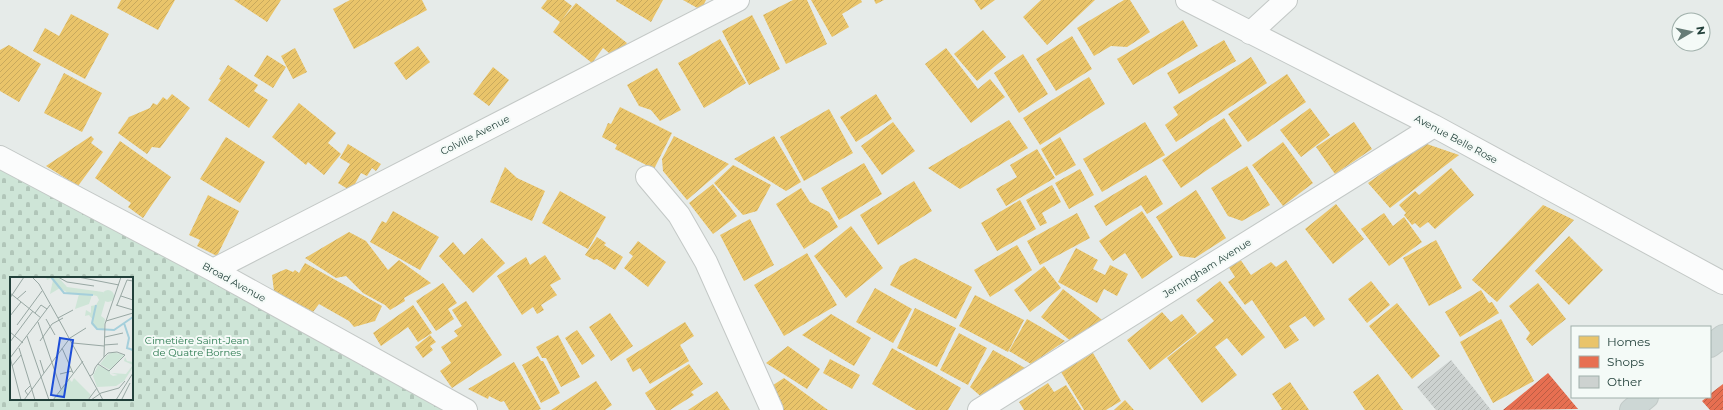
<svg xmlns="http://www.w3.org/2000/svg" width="1723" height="410" font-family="Montserrat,sans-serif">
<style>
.cemetery{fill:url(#cemetery-stones);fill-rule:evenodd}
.homes{fill:url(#homes-hatch)}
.shops{fill:url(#shops-hatch)}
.building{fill:url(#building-hatch)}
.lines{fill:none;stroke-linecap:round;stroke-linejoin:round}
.street-casing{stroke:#c3c8c6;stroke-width:24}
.primary-casing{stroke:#c2cac8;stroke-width:24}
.street{stroke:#fbfcfc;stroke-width:22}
.primary{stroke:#cdd7d5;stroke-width:22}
.labels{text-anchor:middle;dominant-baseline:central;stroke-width:4;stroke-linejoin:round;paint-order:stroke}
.street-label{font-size:10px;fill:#22403a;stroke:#f4faf7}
.park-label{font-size:10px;fill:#2a794f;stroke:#f4faf7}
.inset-river{fill:none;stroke:#a5cfdb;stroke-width:2}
.inset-road{fill:none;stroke:#98a7a3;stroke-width:1}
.view{fill:#1d4ed8;fill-opacity:0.15;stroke:#1d4ed8;stroke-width:2}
.inset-edge{fill:none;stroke:#22403a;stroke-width:2}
</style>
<defs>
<pattern id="cemetery-stones" width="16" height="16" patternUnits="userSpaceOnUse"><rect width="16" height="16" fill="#cee5d7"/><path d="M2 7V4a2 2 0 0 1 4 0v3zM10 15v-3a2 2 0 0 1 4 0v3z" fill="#b1c6b9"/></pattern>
<pattern id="homes-hatch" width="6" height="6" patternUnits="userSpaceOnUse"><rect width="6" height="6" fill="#e9c46a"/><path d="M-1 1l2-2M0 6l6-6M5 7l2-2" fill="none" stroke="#c8a95d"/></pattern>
<pattern id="shops-hatch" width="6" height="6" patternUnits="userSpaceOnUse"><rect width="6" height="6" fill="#e76f51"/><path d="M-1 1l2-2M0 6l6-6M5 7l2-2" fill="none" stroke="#bb5d44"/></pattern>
<pattern id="building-hatch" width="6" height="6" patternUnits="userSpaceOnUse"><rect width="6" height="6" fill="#cdd2d0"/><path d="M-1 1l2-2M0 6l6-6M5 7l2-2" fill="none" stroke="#b0b5b3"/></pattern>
</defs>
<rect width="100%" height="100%" fill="#e6ebe9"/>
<path class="cemetery" d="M0,163L447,410H0ZM11,278H132V399H11Z"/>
<path class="homes" d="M121,0H175L158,30L117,8Z
M234,0H281L267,22Z
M350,0H422L427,10L354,49L333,9Z
M547,0H564L572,6L562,20L576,3L627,43L615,58L603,48L592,63L553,32L560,22L541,8Z
M616,0H663L651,22L616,1Z
M683,0H706L701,10Z
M793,0H807L827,44L786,64L763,15Z
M811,0H861L862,2L842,14L849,27L832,37Z
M874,0H884L876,4Z
M974,0H995L981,10Z
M1041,0H1095L1047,45L1023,17Z
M1124,0H1130L1150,32L1127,47L1111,46L1094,56L1077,28Z
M71,14L109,34L85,79L33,51L45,28L59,36Z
M752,15L780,69L749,85L722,31Z
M1183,20L1198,46L1133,85L1117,59Z
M983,30L1006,57L977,81L954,54Z
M1072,36L1092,69L1056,91L1036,59Z
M720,39L746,83L704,108L678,63Z
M1224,40L1236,61L1179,94L1167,73Z
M9,45L41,64L19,102L0,91V50Z
M418,46L430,62L406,80L394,63Z
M295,48L307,72L293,79L281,56Z
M946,48L978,89L990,79L1005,97L971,123L925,64Z
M1023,54L1048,94L1019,113L994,73Z
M267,55L286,67L273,88L254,76Z
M1251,57L1267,83L1176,142L1165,125L1178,115L1173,107Z
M228,65L258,85L254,91L268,100L249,128L208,100L221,80L219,79Z
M493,67L509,80L489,106L473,94Z
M657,68L681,110L660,121L651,110L639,106L627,85Z
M64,73L102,93L82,132L44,113Z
M1287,74L1306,102L1248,142L1228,114Z
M1089,77L1105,104L1040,145L1023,118Z
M172,94L190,108L160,148L152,147L147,154L118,133L129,117L150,108L153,103L157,105L163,97L167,100Z
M876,94L892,119L856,142L840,117Z
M299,103L336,133L328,143L341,154L324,175L308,162L306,165L272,137Z
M620,107L672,133L654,169L615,149L617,145L602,137L608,123L611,124Z
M1310,108L1330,135L1301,157L1280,130Z
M829,109L853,153L804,181L780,137Z
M1224,118L1242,146L1181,188L1162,160Z
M1009,120L1028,148L960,189L928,168Z
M893,122L915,151L882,175L861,146Z
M1145,122L1165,155L1102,192L1083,159Z
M1354,122L1372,149L1335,174L1316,147Z
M91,136L94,139L91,143L103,152L78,186L46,166Z
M674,136L729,164L687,200L663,171L662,159Z
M774,136L801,182L786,191L734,159Z
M226,137L265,162L240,203L200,179Z
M1060,137L1076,165L1056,176L1041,149Z
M120,141L171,177L143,218L128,207L131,203L95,178Z
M1283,142L1313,183L1283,206L1252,165Z
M1424,143L1459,155L1390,208L1368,183Z
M348,144L381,164L376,171L372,168L367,176L361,173L351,191L338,183L350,164L340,158Z
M1037,149L1055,178L1006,206L996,189L1017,177L1010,165Z
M864,163L882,194L839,220L821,188Z
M733,165L771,185L757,211L743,215L714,183Z
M1247,166L1270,205L1242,221L1228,216L1211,188Z
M505,167L517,178L545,191L532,221L490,202Z
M1451,168L1474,195L1435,229L1428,222L1420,228L1415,223L1412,225L1404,215L1406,213L1399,205L1415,191L1419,195Z
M1080,169L1094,195L1069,209L1055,183Z
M1146,175L1163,204L1147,214L1141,205L1106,226L1094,206Z
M914,181L932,211L878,245L860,215Z
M713,184L737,216L713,234L689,203Z
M1052,185L1061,202L1042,213L1047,223L1040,226L1026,200Z
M801,188L810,202L829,212L838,227L804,249L776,204Z
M1196,190L1226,238L1195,258L1180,256L1156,217Z
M560,191L606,217L588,249L542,223Z
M208,195L239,211L217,256L197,246L200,240L189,235Z
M1020,200L1036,229L997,251L981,223Z
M1336,204L1364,239L1333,264L1305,229Z
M1543,205L1574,220L1497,302L1472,280Z
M393,211L439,237L420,270L370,242L382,221L386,223Z
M1142,211L1173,257L1142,279L1125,253L1113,261L1099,241Z
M1077,213L1090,238L1040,265L1027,241Z
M1384,213L1393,226L1404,217L1422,242L1389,266L1361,229Z
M750,219L774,265L744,281L720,235Z
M851,226L883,268L846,298L814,256Z
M349,232L366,241L388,270L399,260L431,283L404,298L405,301L390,310L385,305L363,293L346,276L336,278L305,258Z
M1569,236L1603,270L1569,305L1535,271Z
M597,237L606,243L604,245L623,257L615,270L597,259L594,260L585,255Z
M482,238L505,263L473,293L439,256L453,242L464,255Z
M1436,240L1462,288L1429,306L1403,258Z
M638,241L666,262L648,287L624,268L633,256L629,253Z
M1017,245L1032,270L990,297L974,270Z
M1076,248L1098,260L1093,269L1105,275L1110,265L1128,274L1117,296L1104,289L1097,303L1058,282Z
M807,253L837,305L784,336L754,285Z
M545,255L561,279L550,285L557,295L541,305L544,310L537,314L533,307L522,315L497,276L526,257L530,265Z
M915,258L972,287L956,319L890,285L900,266Z
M1240,259L1251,275L1271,262L1276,267L1286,260L1325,319L1314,327L1305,316L1289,326L1299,340L1285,349L1252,300L1245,305L1228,282L1235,277L1228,266Z
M305,263L382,306L375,321L354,327L349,321L319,304L313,312L274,291L272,275L286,269L293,272L295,270L299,273Z
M1044,266L1061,288L1030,312L1014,290Z
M1220,281L1265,337L1242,356L1227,338L1215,347L1237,375L1202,403L1167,358L1214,321L1196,300Z
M1371,281L1390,305L1367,323L1348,299Z
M443,283L457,303L448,309L454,319L436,331L416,301Z
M1538,283L1566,319L1532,346L1526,339L1530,333L1509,306Z
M875,288L912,309L893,343L856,322Z
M1063,289L1106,323L1072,342L1041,317Z
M1481,290L1489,303L1492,302L1499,313L1460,337L1445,312Z
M975,295L1024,320L1008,352L959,326Z
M466,301L502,355L452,388L440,371L451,363L441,347L458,336L454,331L462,326L452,310Z
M1397,303L1440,356L1412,379L1369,326Z
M413,305L432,333L418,342L408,327L381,346L373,333Z
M915,308L956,328L937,367L897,348Z
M1162,312L1171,322L1182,314L1197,333L1150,370L1127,340Z
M610,313L633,346L611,361L589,327Z
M831,314L871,338L854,366L802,335Z
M1027,319L1065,341L1031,364L1009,351Z
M1501,319L1534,381L1493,403L1460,342Z
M685,322L694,336L680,345L689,361L650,384L640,368L633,372L626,359Z
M577,330L595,356L582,365L565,338Z
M959,333L987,348L968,385L940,370Z
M430,335L436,342L430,346L433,350L423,358L415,347Z
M558,335L580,377L561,387L546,358H542L536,347Z
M788,346L820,369L807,389L766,363Z
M892,348L961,388L948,410H916L872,384Z
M993,350L1025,368L984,399L970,387Z
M1093,353L1121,401L1106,410H1084L1061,372Z
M538,356L541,361H543L560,393L541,403L522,365Z
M830,359L860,375L852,389L823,373Z
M514,362L541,409L538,410H509L504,401L501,402L489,396L488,399L468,389Z
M689,364L703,384L691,392L694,395L670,410H656L645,393Z
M1378,374L1403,410H1365L1353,392Z
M784,378L828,410H778L767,389Z
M596,381L612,405L605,410H551Z
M1290,382L1309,410H1280L1282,409L1272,394Z
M1048,383L1054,392L1066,385L1082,410H1024L1019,402Z
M717,391L730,410H688Z
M1125,400L1134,410H1114Z"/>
<path class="shops" d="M1548,373L1578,409L1503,410Z
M1723,384V410H1710L1702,401L1707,397H1710V394Z"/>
<path class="building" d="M1451,360L1491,410H1436L1417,387Z"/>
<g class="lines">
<defs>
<path id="street" d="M1187,0L1434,126L1723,283
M1250,33L1286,0
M0,157L213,270L466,410
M647,177L679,215L706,262L772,410
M213,270L738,0
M979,410L1434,126"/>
<path id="primary" d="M1710,346L1723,336
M1631,410L1647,397"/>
</defs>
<use href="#street" class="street-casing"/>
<use href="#primary" class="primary-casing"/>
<use href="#street" class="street"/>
<use href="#primary" class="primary"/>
</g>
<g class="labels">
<g class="street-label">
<text transform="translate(475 135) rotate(-27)">Colville Avenue</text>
<text transform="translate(1456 139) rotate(28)">Avenue Belle Rose</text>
<text transform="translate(1207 268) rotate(-32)">Jerningham Avenue</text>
<text transform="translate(234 282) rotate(29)">Broad Avenue</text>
</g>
<g class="park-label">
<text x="197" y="340">Cimetière Saint-Jean<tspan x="197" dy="12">de Quatre Bornes</tspan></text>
</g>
</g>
<g transform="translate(10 277)">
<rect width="123" height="123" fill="#e6ebe9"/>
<path d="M103,75L114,78L100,93L90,87L97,78ZM115,80L117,84L123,85V90L114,104L106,109L87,110L83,99L88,88L100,94V97L103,99L108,98L101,96L116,97L123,88L114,84Z" fill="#cee5d7"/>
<path d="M36,0H48L57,10L93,15L95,25L91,39L95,42L94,52L85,51L81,47L83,43L79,38L75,39L76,33L81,36V29L86,28L89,23L87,19L82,18L79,27L65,32L69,17L58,16L50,11L40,17L43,3L41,1L37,3Z" fill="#cee5d7"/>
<path d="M64,101L81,118L77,123H43L59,102L62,105Z" fill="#cee5d7"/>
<path d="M92 19a6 6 0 1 1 12 0a6 6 0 1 1-12 0Z" fill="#cee5d7"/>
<path class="inset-river" d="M41,0L54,16L83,18M86,28L82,46L87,52L104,53L123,40M114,46L119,61L117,71L123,73"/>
<path class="inset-road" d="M22,0L29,7L48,41L93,123M48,0L57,5L84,9M68,0L109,8M0,16L31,41M111,19L123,23M0,21L14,0M7,22L16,14M106,28L123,33M107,28L117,3L123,4M25,36L31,28L37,32M0,39L11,25M48,41L63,33M36,42L45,58M96,44L123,36M28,45L51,112M7,48L32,14M0,55L13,66M17,59L39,123M95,60L113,56M30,64L42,47L53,41M0,65L23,34M63,66L94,69M94,68L108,67M9,71L25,123M52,71L63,96M0,80L11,123M94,80L95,47L111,0M0,81L40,28M30,83L34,96M2,89L11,78M50,97L62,94M80,99L83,97L85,91L87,88L94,80L98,76L107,75L115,78L99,94L88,87M18,118L15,114L20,109M112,122L120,106M14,123L60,61L76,51M43,123L73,84M78,123L87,111M81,123L91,116L109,111L115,104M106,123L123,96"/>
<path class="view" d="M50,61L63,63L54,120L41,118Z"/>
<rect width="123" height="123" class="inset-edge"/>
</g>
<rect x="1571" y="326" width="140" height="72" fill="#f4faf7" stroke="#a0b0ab"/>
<rect x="1579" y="336" width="20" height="12" fill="#e9c46a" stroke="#a0b0ab"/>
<text x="1607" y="346" font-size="12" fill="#22403a">Homes</text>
<rect x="1579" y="356" width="20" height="12" fill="#e76f51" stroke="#a0b0ab"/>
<text x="1607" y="366" font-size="12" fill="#22403a">Shops</text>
<rect x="1579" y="376" width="20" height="12" fill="#cdd2d0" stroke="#a0b0ab"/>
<text x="1607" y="386" font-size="12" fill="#22403a">Other</text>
<g transform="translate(1691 32) rotate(81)"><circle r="19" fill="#f4faf7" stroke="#a0b0ab"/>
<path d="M0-3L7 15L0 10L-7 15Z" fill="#677c77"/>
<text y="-6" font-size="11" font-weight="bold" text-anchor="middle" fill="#22403a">N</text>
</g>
</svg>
